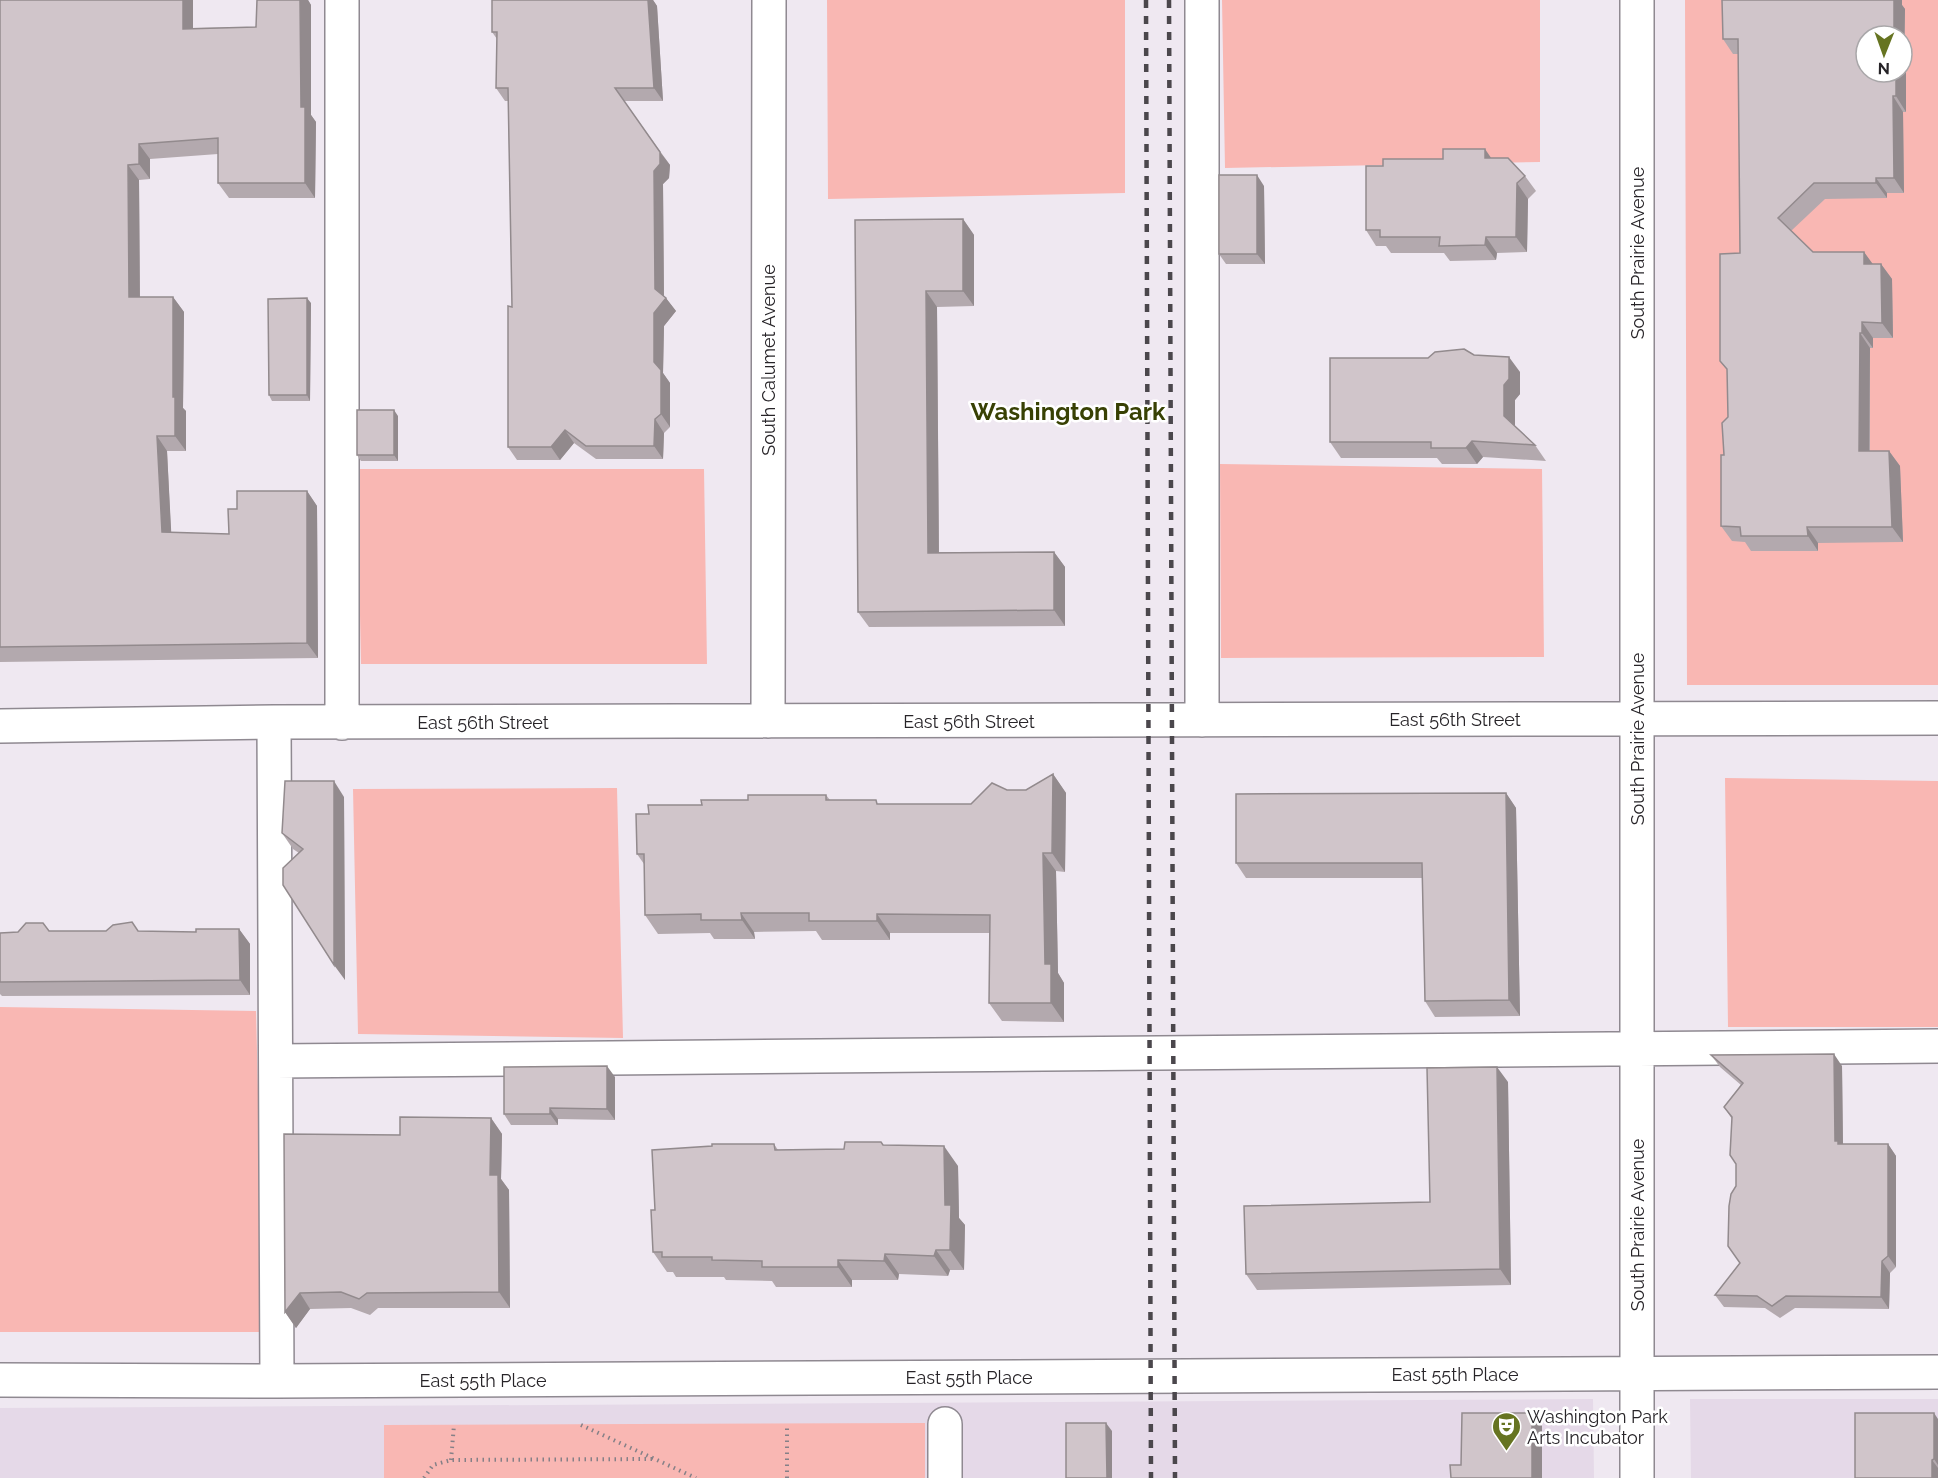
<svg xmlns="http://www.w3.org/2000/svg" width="1938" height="1478" font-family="Raleway,sans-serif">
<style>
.built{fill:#e5d9e8}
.green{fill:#f9b7b3;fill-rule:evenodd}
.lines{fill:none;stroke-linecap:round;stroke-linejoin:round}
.minor-casing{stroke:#8f8991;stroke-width:36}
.path{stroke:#858087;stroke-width:4;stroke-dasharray:1.5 4.5;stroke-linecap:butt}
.minor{stroke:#fff;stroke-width:33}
.rail{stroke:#4b474c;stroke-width:4.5;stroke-dasharray:8 8;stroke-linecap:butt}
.wall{fill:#b3a9ae}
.shaded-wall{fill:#928a8d}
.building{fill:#d0c5ca;stroke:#928a8d;stroke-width:1.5}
.labels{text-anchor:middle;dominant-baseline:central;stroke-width:5;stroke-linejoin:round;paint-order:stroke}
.street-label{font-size:18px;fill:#272428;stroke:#fff}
.poi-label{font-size:18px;fill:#272428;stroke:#fff;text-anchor:start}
.district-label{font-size:24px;font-weight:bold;fill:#384104;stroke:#fff}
</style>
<rect width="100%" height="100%" fill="#efe8f1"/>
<path class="built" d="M1593,1399L1594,1478H0V1408Z
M1690,1399H1938V1478H1691Z"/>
<path class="green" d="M827,0H1125V193L828,199Z
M1222,0H1540V162L1225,168Z
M1685,0H1938V685H1687ZM1866,36H1902V72H1866Z
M1220,464L1542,469L1544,657L1221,658Z
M357,469H704L707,664H361Z
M1725,778L1938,781V1027H1728Z
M617,788L623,1038L358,1034L353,789Z
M0,1007L256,1011L264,1332H0Z
M925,1423V1478H384V1425Z"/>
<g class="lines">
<defs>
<path id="minor" d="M342,0V723
M1202,0V720
M1637,0V1478
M768,721L769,0
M274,722L277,1381
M0,726L274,722L1938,718
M276,1061L1938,1046
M0,1380L277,1381L1938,1372
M945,1478V1424"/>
</defs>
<use href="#minor" class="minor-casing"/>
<path class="path" d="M581,1425L696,1478
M451,1460L454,1425
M424,1478L433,1465L451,1460L653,1459
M787,1478V1425"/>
<use href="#minor" class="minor"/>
<path class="rail" d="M1146,0L1151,1478
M1169,0L1175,1478"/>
</g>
<path class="wall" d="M0,0H193V28L256,27L257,0H308L311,5V115L316,122L315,198H229L218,183V154L150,159V179L139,180L140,297H173L184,312L183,408L186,411V451H167L171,533L229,534L237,509L307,491L317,506L318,658L0,662Z
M492,0H653L657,6L663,101H624L670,165L669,178L663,184L664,296L676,311L664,326L663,373L670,383V427L664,433L663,459H596L574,443L560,460H517L508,447L512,307L508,101H505L496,88L497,39L492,32Z
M1902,5L1905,9L1904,69L1906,72V112H1903L1904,193H1887V198L1825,199L1791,231L1813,252H1864L1872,264H1881L1892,279L1893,338H1873V348H1870V451H1889L1900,466L1903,542L1818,543V551H1751L1745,542L1732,541L1721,526L1724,455L1728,417L1727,370L1720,361L1740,253L1738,54H1733L1723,39Z
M1491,158L1525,176L1536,191L1528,199L1527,252L1497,253L1496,260L1450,261L1444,253H1391L1386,246H1376L1366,230L1383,166Z
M1264,186L1265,264H1226L1219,254Z
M963,219L974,235V306L937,307L939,552H1054L1065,567V626L869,627L858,612L855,220Z
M311,303L310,401H272L269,395Z
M1474,355L1520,372V394L1515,400V426L1535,445L1546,461L1483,457L1477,464H1442L1437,458H1341L1330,442L1428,358Z
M398,416V461H361L357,455Z
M1053,774L1066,793L1065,872L1056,871L1058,973L1064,983V1022L1002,1021L989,1003L990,933H890V940H822L816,931L754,932L755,939H714L710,933L658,934L645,915L644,864L637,854L649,814L702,805L826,795L830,800L879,804H971L1007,790H1026Z
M1506,793L1516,808L1520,1016L1435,1017L1425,1001L1422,878H1246L1236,863Z
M344,797L345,980L299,853L293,849L282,833Z
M239,929L250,944V995L2,996L0,994V933L49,931L196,932Z
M1711,1055L1842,1066L1843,1144H1888L1896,1156V1267L1890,1273L1889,1309L1795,1308L1780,1318L1765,1308L1724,1307L1715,1295L1740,1263L1736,1186V1164L1732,1119L1724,1107L1741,1085L1720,1067Z
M615,1077V1120L558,1119V1125H511L504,1114Z
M1508,1082L1511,1285L1257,1290L1246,1274L1430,1202Z
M491,1118L502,1134L501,1179L509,1190L510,1308H378L370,1315L351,1308L310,1309L296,1328L285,1312L400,1135Z
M774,1144L778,1150L844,1149L884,1145L958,1166L959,1218L965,1225L964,1270H950L948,1276L899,1274L898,1280H852V1287H776L772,1281L726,1280L724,1277H676L673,1272H667L653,1252L655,1210Z
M1938,1419V1478H1855Z"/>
<path class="shaded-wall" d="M183,0H193V44L183,29Z
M300,0H308L311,5V115L316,122L315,198L305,183L301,107Z
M648,0H653L657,6L663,101L654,88Z
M1894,0H1902V5L1905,9L1904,69L1906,72V112L1896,96V72H1902V36H1894Z
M1893,96L1903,112L1904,193L1894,178Z
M139,144L150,159V179L139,164Z
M1485,149L1496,165L1485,158Z
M660,152L670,165L669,178L663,184L664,301L666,298L676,311L664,326L663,373L670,383V427L661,414L654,362V171Z
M128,165L139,180L140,312L129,297Z
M1257,175L1264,186L1265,264L1257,254Z
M1876,178L1887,193V198L1876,183Z
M1517,183L1528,199L1527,252L1516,237Z
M963,219L974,235V306L963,291Z
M1486,237L1497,253L1496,260L1485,245Z
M1864,252L1875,267L1864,264Z
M1881,264L1892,279L1893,338L1882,323Z
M926,291L937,307L939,568L928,553Z
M173,297L184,312L183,408L186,411V451L175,436L173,397Z
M307,298L311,303L310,401L307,395Z
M1862,322L1873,338V348L1862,333Z
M1860,333L1870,348L1869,466L1859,451Z
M1509,357L1520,372V394L1515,400V431L1504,416V385Z
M394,410L398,416V461L394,455Z
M655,419L664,433L663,459L654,446Z
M565,430L574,443L560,460L551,447Z
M157,436L167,451L172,547L162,532Z
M1472,441L1483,457L1477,464L1466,448Z
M1889,451L1900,466L1903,542L1892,527Z
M307,491L317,506L318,658L307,643Z
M1807,527L1818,543V551L1808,536Z
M1054,552L1065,567V626L1054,610Z
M1053,774L1066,793L1065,872L1052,853Z
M334,781L344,797L345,980L334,965Z
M1506,793L1516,808L1520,1016L1509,1000Z
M1043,853L1056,871L1058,973L1064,983V1022L1051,1003L1045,964Z
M741,913L754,932L755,939L742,920Z
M877,914L890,933V940L877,921Z
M239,929L250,944V995L240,980Z
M1834,1054L1842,1066L1843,1148L1835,1141Z
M607,1066L615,1077V1120L607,1109Z
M1497,1067L1508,1082L1511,1285L1500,1269Z
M550,1108L558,1119V1125L550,1114Z
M491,1118L502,1134L501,1179L509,1190L510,1308L499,1292L490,1175Z
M1888,1144L1896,1156V1267L1888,1256Z
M944,1146L958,1166L959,1218L965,1225L964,1270L950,1250L945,1205Z
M936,1250L950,1270L948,1276L934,1256Z
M885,1254L899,1274L898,1280L884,1261Z
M838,1260L852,1280V1287L838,1267Z
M1882,1261L1890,1273L1889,1309L1881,1297Z
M300,1293L310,1309L296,1328L285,1312Z
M1532,1413L1542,1426V1478H1532Z
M1934,1413L1938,1419V1465L1934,1459Z
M1106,1423L1112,1431V1478H1107Z
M1932,1460L1938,1468V1478H1932Z"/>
<path class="building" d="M0,0H183V29L256,27L257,0H300L301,107H305V183H218V138L139,144V164L128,165L129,297H173V397H175V436H157L162,532L229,534L228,509H237V491H307V643L0,647Z
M492,0H648L654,88H615L660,152V164L654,171L655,289L666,298L654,313V362L661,370V414L655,419L654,446H586L565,430L551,447H508V306L512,307L508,88H496L497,32H492Z
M1722,0H1894V36H1866V72H1896V96H1893L1894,178H1876V183H1814L1778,218L1813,252H1864V264H1881L1882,323L1862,322V333H1860L1859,451H1889L1892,527H1807L1808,536H1741L1740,527L1721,526V455H1724L1722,423L1728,417L1727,369L1720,361V254L1740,253L1738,39H1723Z
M1443,149H1485V158H1508L1525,176L1517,183L1516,237H1486L1485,245L1439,246L1440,237H1380V230H1366V166H1383V159H1443Z
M1219,175H1257V254H1219Z
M963,219V291H926L928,553L1054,552V610L858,612L855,220Z
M307,298V395H269L268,299Z
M1464,349L1474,355L1509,357V379L1504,385V416L1535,445L1472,441L1466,448H1431V442H1330V358H1428L1435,352Z
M357,410H394V455H357Z
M1053,774L1052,853H1043L1045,964H1051V1003H989L990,915L877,914V921H809V913H741L742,920H701V914L645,915L644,854H637L636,814H649L648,805H702L701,800H748V795H826V800H876L877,804H971L992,783L1007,790H1026Z
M285,781H334V965L283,885V868L303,849L282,833Z
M1506,793L1509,1000L1425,1001L1422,863H1236V794Z
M132,922L138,931L196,932V929H239L240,980L0,982V933L18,932L26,923H43L49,931H106L113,925Z
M1834,1054L1835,1141H1838V1144H1888V1256L1882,1261L1881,1297L1786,1296L1772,1306L1757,1296L1715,1295L1740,1263L1728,1246L1729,1206L1731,1194L1736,1186V1164L1730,1155L1732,1117L1724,1107L1743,1083L1711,1055Z
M607,1066V1109L550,1108V1114H504V1067Z
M1497,1067L1500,1269L1246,1274L1244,1206L1430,1202L1427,1068Z
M400,1117L491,1118L490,1175H498L499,1292L367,1293L359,1299L341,1292L300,1293L285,1312L284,1134L400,1135Z
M845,1142H881L883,1145L944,1146L945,1205H951L950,1250H936L934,1256L885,1254L884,1261L838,1260V1267H762V1261L712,1260V1257H662V1252H653L651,1210H655L652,1150L712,1146V1144H774L775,1150L844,1149Z
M1462,1413H1532V1478H1451L1450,1465H1461Z
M1855,1413H1934V1459L1932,1460V1478H1855Z
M1066,1423H1106L1107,1478H1066Z"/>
<defs>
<symbol id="theatre-pin" viewBox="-11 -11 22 30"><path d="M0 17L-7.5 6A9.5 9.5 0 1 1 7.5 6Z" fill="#667421" stroke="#fff"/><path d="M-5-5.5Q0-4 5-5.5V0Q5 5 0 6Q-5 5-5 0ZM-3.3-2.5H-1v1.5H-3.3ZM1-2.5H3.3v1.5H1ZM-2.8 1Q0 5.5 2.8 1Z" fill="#fff"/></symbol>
</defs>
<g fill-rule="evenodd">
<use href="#theatre-pin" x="1490" y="1410" width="33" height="45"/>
</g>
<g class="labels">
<g class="street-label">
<text transform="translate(1637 253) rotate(-90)">South Prairie Avenue</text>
<text transform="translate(768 360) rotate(-90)">South Calumet Avenue</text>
<text x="1455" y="719">East 56th Street</text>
<text x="969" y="721">East 56th Street</text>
<text x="483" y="722">East 56th Street</text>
<text transform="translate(1637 739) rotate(-90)">South Prairie Avenue</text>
<text transform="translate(1637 1225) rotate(-90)">South Prairie Avenue</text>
<text x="1455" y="1374">East 55th Place</text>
<text x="969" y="1377">East 55th Place</text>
<text x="483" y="1380">East 55th Place</text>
</g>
<g class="poi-label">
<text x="1527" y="1416">Washington Park<tspan x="1527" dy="21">Arts Incubator</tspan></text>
</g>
<g class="district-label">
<text x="1068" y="411">Washington Park</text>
</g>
</g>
<g transform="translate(1884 54) rotate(181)"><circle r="28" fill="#ffffff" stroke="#a9a7a9" stroke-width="1.5"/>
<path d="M0-4.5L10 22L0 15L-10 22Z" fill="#667421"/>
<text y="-9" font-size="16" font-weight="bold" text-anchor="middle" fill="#272428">N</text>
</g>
</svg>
